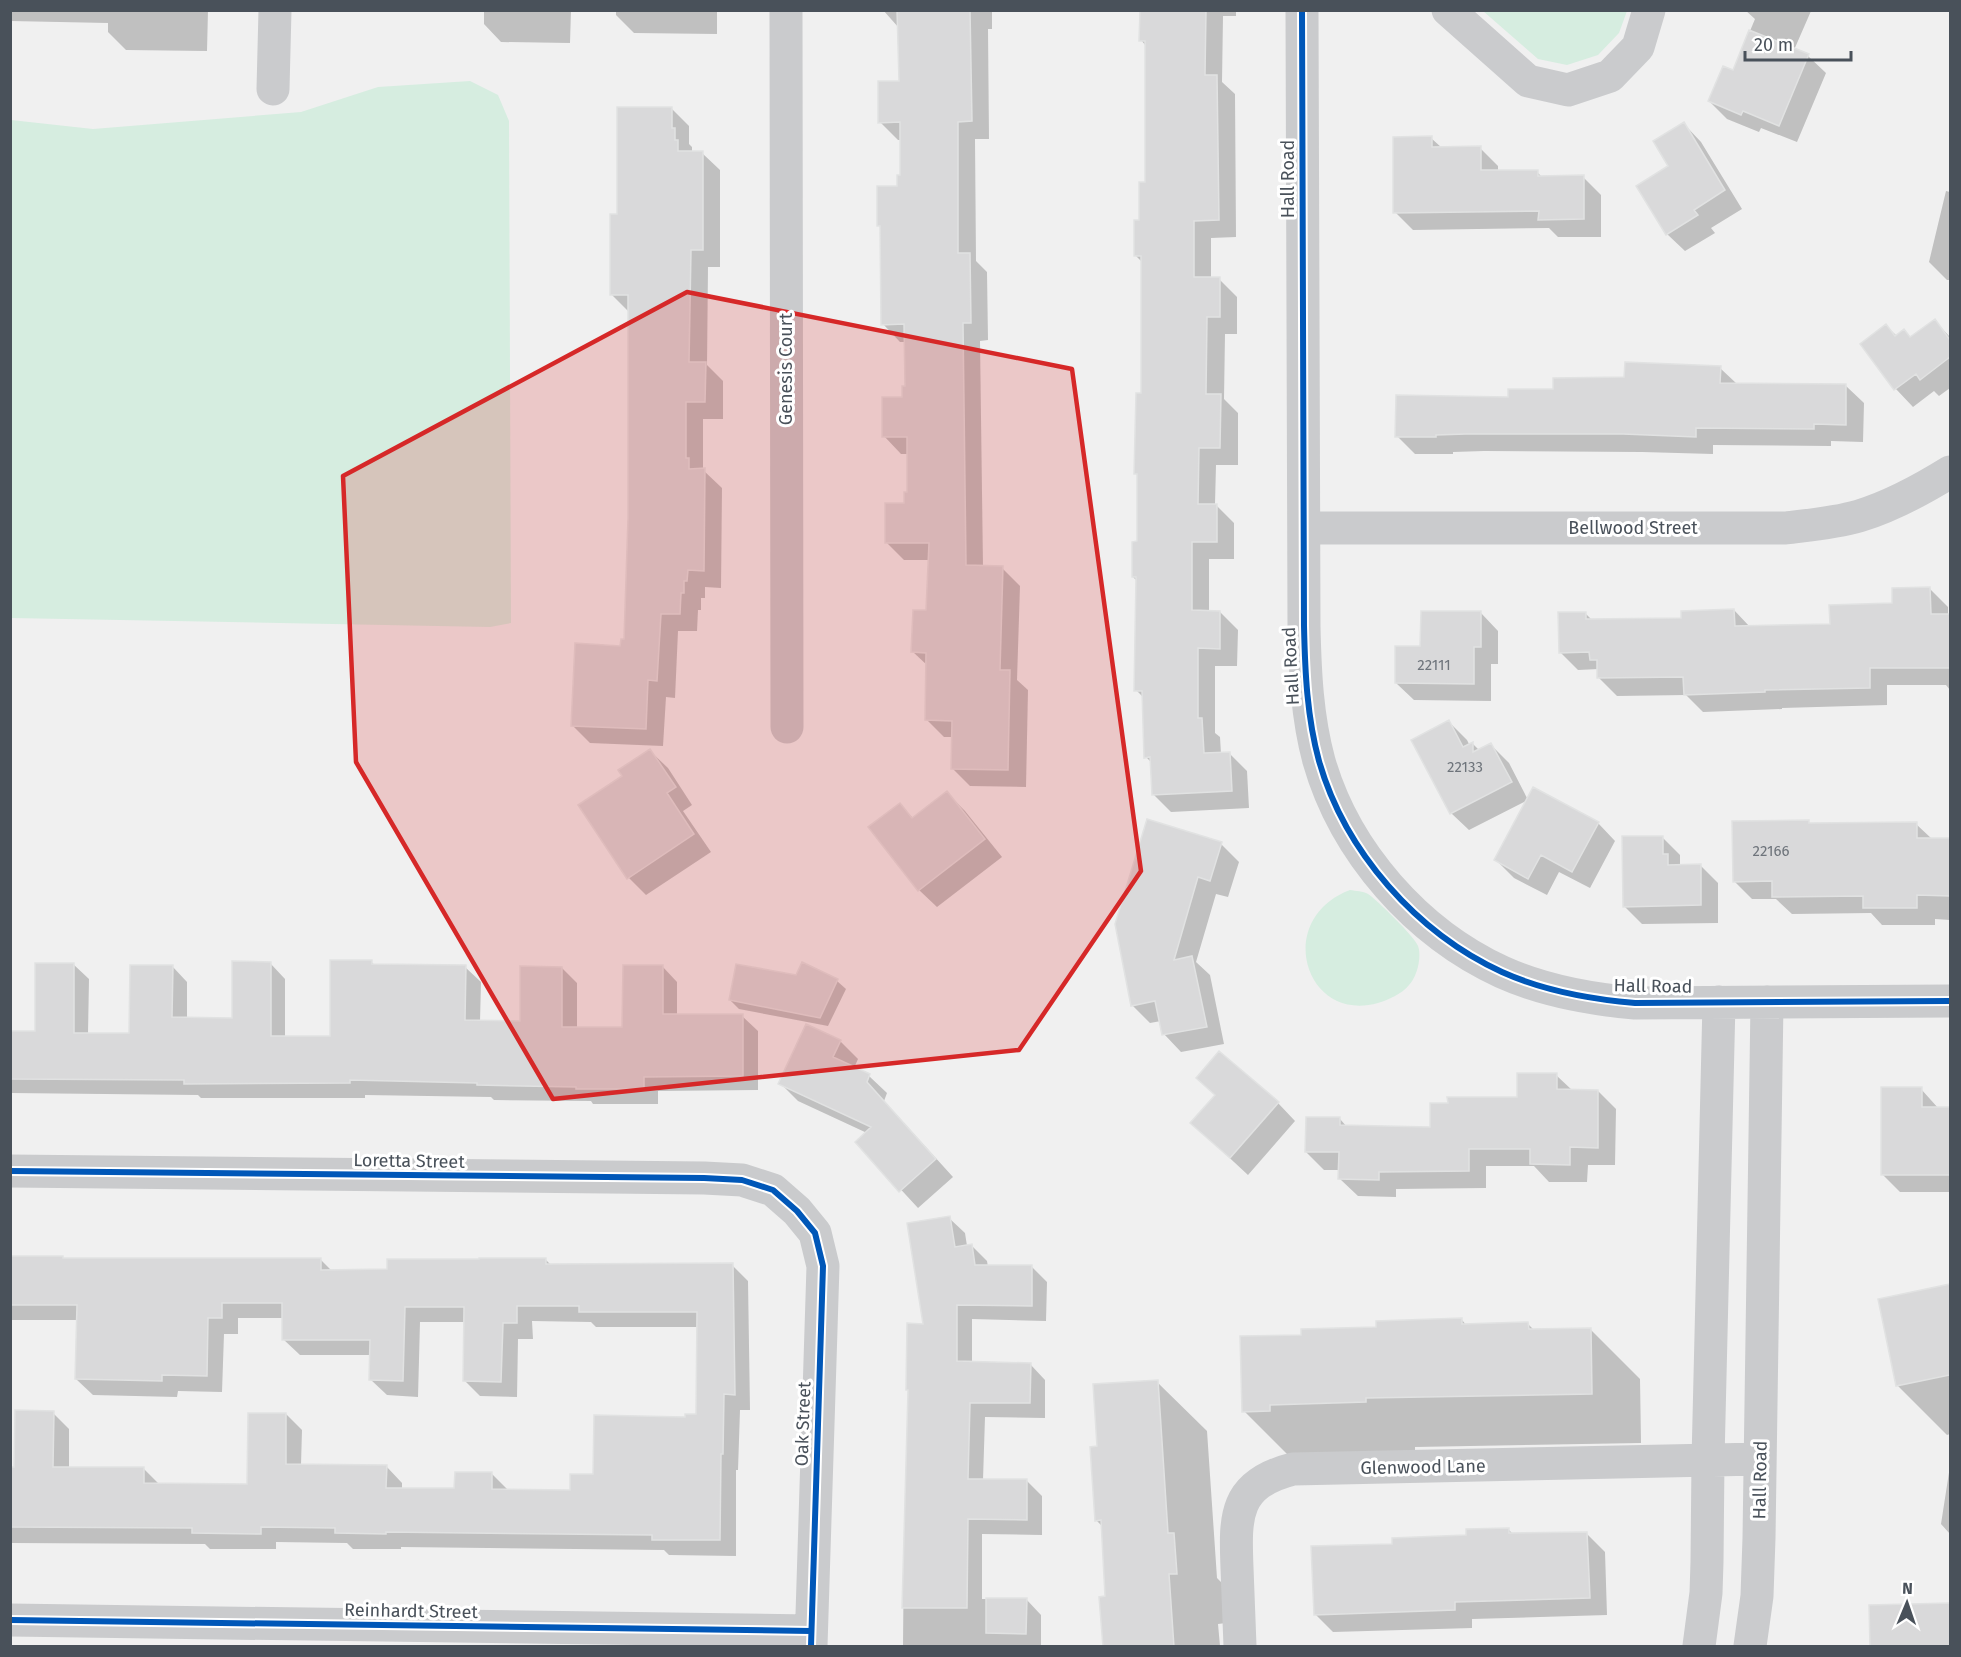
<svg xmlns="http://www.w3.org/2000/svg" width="1961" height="1657" font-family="'Fira Sans',sans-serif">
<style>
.green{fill:#d6ede0}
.shadow{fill:#0003}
.building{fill:#d9d9da;stroke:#e1e2e2;stroke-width:1.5}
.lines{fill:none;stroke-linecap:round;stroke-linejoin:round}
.minor{stroke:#cacbcd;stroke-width:33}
.cycleway-casing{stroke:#fff;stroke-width:10}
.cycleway{stroke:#0057b8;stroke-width:6}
.marked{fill:#d62828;fill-opacity:0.2;stroke:#d62828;stroke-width:4.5;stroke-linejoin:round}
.labels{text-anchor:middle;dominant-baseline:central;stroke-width:6;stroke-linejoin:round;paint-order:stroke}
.number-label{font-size:15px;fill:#6e747b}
.street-label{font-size:18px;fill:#49515a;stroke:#fff}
</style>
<rect width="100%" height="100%" fill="#f0f0f0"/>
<path class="green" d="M1483,11H1627L1619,33L1598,55L1567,65L1538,59Z
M470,81L498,95L509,121L511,623L490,627L11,618V120L93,129L301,112L378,87Z
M1350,890C1356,891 1363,891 1368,894C1376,899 1416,938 1418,946C1422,957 1417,977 1409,985C1402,994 1388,1000 1378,1003C1305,1024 1273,919 1350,890Z"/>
<path class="shadow" d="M10,10H208L207,51L126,50L108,32V23L10,21Z
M484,10H571L570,43L501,42L484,24Z
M616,10H717V34L634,33L616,15Z
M883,10H992V29H988L989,139H975L976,261L987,272L988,340L980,341L983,567L1002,568L1020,586L1017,680L1028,690L1026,787L970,786L952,768L953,737H944L926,719L928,666L913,652L928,612L930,560H904L886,542L906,505L909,494V454H901L884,436L903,398L906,387V342H900L883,324L879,188L898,187L902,176L901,140H898L880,122L900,82L899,28Z
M1141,10H1236V16H1223L1222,82L1235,94L1236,237L1211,238V279H1219L1237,297V334H1225L1224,399L1238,413V465H1216L1215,504L1234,523V559H1209V612H1220L1238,630L1237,666H1215V733L1220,737L1221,754L1229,753L1247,771L1249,808L1171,812L1153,794L1152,763L1146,757L1144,698L1136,690L1137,581L1133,577L1139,543L1138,476L1136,473L1142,394L1143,263L1135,255L1146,184V46L1141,40Z
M1745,10H1819L1811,11L1794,50L1808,56L1826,73L1797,142L1761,128L1759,132L1727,119L1709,101L1733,72L1755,19Z
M671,108L689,126V144L692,147V153H702L720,170V267H708L707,365L723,381V419H703V470L722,488L721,588L705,587V598H701V610H698L697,631H678L675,698L666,697L663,746L590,743L572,725L625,641L630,519L629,312L612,295L618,216Z
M1684,124L1701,142L1742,209L1711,228L1715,233L1685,251L1667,234L1670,166Z
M1431,138L1442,148H1480L1498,166V172H1537L1542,177H1583L1601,195V237H1558L1549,228L1413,230L1395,212Z
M1946,191L1950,192V280H1947L1929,262Z
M1935,321L1950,337V388L1939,396L1934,391L1913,407L1896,389L1862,344L1886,326L1897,336L1911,338Z
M1720,368L1737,384L1846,386L1864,403L1863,442L1831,441V446L1713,445V454L1642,452L1484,451L1453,452V454H1415L1397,436L1510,398Z
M1930,589L1948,607V615H1950V690L1946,685H1887V705L1782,708V709L1703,712L1686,695L1617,696L1599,678V669L1578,670L1560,652L1585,613L1593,621L1682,619L1734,610L1750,627L1831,625L1894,604Z
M1481,613L1498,631V664H1491V701L1414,700L1396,683L1422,648Z
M1449,722L1467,740L1470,746L1473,744L1480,751L1491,745L1509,763L1528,800L1469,830L1451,813Z
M650,751L668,768L692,805L683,811L711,852L646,895L629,878L624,776Z
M947,793L965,811L1002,857L937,907L919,890L900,805L913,818Z
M1808,822L1811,824H1916L1932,839H1950V920L1935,919V925H1882L1871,913L1792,914L1776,899H1752L1734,881Z
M1598,823L1615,841L1590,888L1559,872L1547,895L1514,878L1496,860Z
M1662,837L1680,855V866L1700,865L1718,883V923L1642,924L1624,906Z
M1221,844L1239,862L1228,897L1216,894L1196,962L1210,975L1224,1044L1181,1052L1164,1034L1161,1021L1150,1023L1132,1005L1116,924Z
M371,962L376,966L465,967L481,982L480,1022H521L562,968L577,983V1029L623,1028L662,966L677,982V1015L742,1016L758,1031V1090L658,1091V1104H593L591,1101L494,1100L491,1097L365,1095V1098H201L198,1095L10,1093V1033H36L73,964L89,979L88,1034H131L172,966L187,982V1019H233L270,963L285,979V1037H331Z
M803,964L837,981L846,989L828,1026L739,1009L730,1000L797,977Z
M840,1041L858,1059L854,1068L869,1076L887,1093L884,1101L953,1177L918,1208L857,1142L867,1133L798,1101L780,1083Z
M1556,1075L1573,1091H1598L1616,1109L1615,1165H1588L1587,1182H1549L1534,1166H1486V1188L1396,1189V1197L1358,1196L1340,1179V1170H1324L1306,1152L1340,1119L1347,1127L1432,1128L1518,1098Z
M1198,1078L1278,1103L1295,1121L1248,1175L1192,1123L1216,1096Z
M1921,1089L1939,1109H1950V1192H1900L1882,1174Z
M949,1218L965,1233L967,1246L971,1245L987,1261L988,1267H1032L1047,1282L1046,1321L972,1319V1363L1030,1364L1045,1380V1418L985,1417L983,1480L1027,1481L1042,1496V1535L982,1534V1599H1026L1041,1615V1646H903L904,1535L909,1391L908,1390Z
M10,1258L64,1260L320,1259L333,1272L389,1271L545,1259L552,1266L732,1265L748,1281L750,1410H740L738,1470H736V1556L669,1555L664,1550L401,1547V1549H353L347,1543L276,1542V1549H210L205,1544L10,1543V1468H16L53,1413L69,1429V1468L144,1469L159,1484L248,1485L286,1414L302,1430L301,1465L386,1466L402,1483V1489H456L492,1474L508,1490L572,1491L686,1418L697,1416L698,1327H596L591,1322L532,1321L533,1339H518L517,1397L480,1396L464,1380L465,1322H420L418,1397L387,1395L370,1379L371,1355H300L283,1339V1318H238V1334H224L222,1392L178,1391L177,1397L93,1395L76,1379L78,1320H10Z
M1950,1286V1434L1947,1435L1897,1385L1880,1300Z
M1462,1320L1467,1326L1528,1324L1534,1330L1590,1329L1640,1379L1641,1443L1415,1447V1451L1294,1461L1244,1411L1303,1336Z
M1157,1382L1207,1431L1217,1578L1223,1584L1226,1623L1218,1624L1220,1646H1104L1107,1598L1102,1526L1096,1520L1098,1448Z
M1950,1466V1534L1941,1524Z
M1508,1529L1514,1535L1587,1534L1605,1552L1607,1615L1472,1619V1628L1333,1632L1315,1614L1393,1545Z
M1949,1605L1950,1646H1872Z"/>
<path class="building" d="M897,10H970L972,121L958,122V253H970L971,323H963L966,565L1003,566L1000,670H1010L1008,770L951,769L952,721L925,720L926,653L911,652L913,610H926L929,543H885V503H904V492H907V437H882V397H902V386H905L904,324L881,325L880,226H877V186H897V175H900V122L878,123V81H899Z
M1140,10H1206L1205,75H1217L1219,220L1194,221V277H1220V317H1207L1206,394H1221L1220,448H1199L1198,504H1217V542H1192V610L1220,611V649L1198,648V718H1202L1204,753L1230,752L1232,791L1152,795L1150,757L1144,758L1142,691H1134L1136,577H1132V542L1137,541V474H1134L1136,393H1141V256H1134V220H1139V182H1145V41H1139Z
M1749,30L1809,54L1779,126L1743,111L1741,115L1708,101L1723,66L1733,70Z
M617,107H672V128H675V140H678V151H703V250H691L689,362H706L705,402H686V458H689V469L705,468L704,571L688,570L687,581H684V593H681L680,614H661L657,681L648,680L646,729L571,726L575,643L620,646L621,639H624L628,519V295H610V214H617Z
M1684,122L1725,190L1694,210L1698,215L1666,235L1636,186L1668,166L1653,141Z
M1432,136V147L1481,146V170H1538V176L1584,175V219L1538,220L1539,211L1393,213V137Z
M1935,319L1950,340V357L1920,380L1916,374L1894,390L1860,344L1886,324L1895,336L1904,329L1910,337Z
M1625,362L1721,366L1720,383L1846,384V425L1814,424V429L1696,428V437L1623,434H1466L1436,435V437H1395L1396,395L1508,397V389H1553V378L1624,377Z
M1930,587L1931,614H1950V668H1870V688L1765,690V692L1684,695L1683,677L1597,678V660H1590L1589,652L1559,653L1558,612H1586V619L1681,618V611L1734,609L1735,626L1830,624L1829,605L1892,603V588Z
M1421,611H1481V647H1474V684L1395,683V646H1420Z
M1449,720L1463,747L1473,742V752L1491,743L1512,782L1450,814L1411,740Z
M650,749L676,787L667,793L694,834L627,879L578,805L622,776L618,770Z
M1533,787L1599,822L1572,872L1541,855L1528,879L1494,860Z
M947,791L985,839L918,891L868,827L900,803L912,818Z
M1147,819L1222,842L1210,881L1198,877L1174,960L1192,956L1207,1027L1162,1035L1155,1001L1131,1006L1115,924Z
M1809,820V823L1917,822V838H1950V896L1917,895V908H1863V896L1772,897V881L1733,882L1732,821Z
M1622,836H1663V854H1668V865L1701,864V905L1623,907Z
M330,960H372V964L466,965L465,1020L520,1021V966L562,967V1027H622L623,965H663V1014H743V1076L644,1077V1089H576V1087L477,1085V1083L350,1080V1083L184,1084V1080L10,1079V1031H35V963H74V1033H129L130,965H173L172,1017L232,1018V961L271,962V1036H330Z
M802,962L838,979L820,1018L729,1000L736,964L796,975Z
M806,1024L841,1040L833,1057L870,1074L867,1082L936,1159L899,1192L855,1142L871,1127L778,1084Z
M1219,1051L1279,1102L1230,1158L1190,1123L1215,1095L1196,1078Z
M1517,1073H1557V1089L1598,1090V1148L1570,1147V1165L1530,1164V1149H1469V1171L1379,1172V1180L1338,1179L1339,1152H1305L1306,1117H1340V1125L1430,1127V1103H1448L1447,1097H1517Z
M1881,1087H1922V1107H1950V1175H1881Z
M950,1216L955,1247L972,1244L975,1265H1032V1306L957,1305V1361L1031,1363L1030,1403H970L968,1479H1027V1520L968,1519L967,1608H902L908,1390H906L907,1323L923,1324L907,1223Z
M10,1256H63V1258H321V1270L387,1269V1259H479V1258H546V1264L733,1263L735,1395L724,1394L723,1454H721L720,1540H652V1535L386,1532V1534L335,1533V1528L261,1527V1534L192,1533V1528L10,1527V1467H14L15,1410L54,1411L53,1467H144V1483L247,1484L248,1413H286V1464L387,1465L386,1488H454L455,1472H492V1489L570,1490V1474H593L594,1415L685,1417V1414H696L697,1312H579V1306H517V1323H503L501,1382L463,1381L464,1307H405L403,1381L369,1380L370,1340H282V1303H222V1318H208L207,1376L162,1375V1381L75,1379L77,1305H10Z
M1950,1284V1375L1896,1386L1878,1299Z
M1462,1318V1324L1528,1322L1529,1329L1591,1328L1592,1394L1366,1398V1402L1270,1405V1411L1242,1412L1240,1336L1301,1335V1329L1376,1327V1321Z
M1158,1380L1168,1533H1174L1177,1574H1169L1174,1647H1103L1099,1597L1105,1596L1101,1520L1095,1521L1090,1447L1097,1446L1093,1384Z
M1509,1528V1533L1587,1532L1590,1598L1455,1602V1610L1314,1615L1311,1546L1392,1544V1538L1466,1535V1529Z
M986,1598H1027L1026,1634L986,1633Z
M1950,1603V1647H1870L1869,1605Z"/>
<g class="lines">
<path class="minor" d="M786,10L787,727
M1302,10L1304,626C1305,672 1307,717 1319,761C1345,852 1417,933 1502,972C1544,991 1589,999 1635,1003L1950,1001
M1448,10L1528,81L1568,90L1610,76L1638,47L1649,10
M273,89L275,10
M1304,528H1786C1810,525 1835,523 1859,516C1892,506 1921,490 1950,472
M10,1171L704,1178L742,1180L773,1190L797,1211L815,1233L823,1266L811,1646
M10,1620L811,1631
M1240,1646C1239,1620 1238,1594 1237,1568C1235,1516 1234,1484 1293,1469L1760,1459
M1699,1646L1706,1593L1707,1562L1708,1460L1719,1002
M1750,1646L1757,1596L1759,1538L1767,1002"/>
<defs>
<path id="cycleway" d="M1302,10L1304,626C1305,672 1307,717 1319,761C1345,852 1417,933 1502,972C1544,991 1589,999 1635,1003L1950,1001
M10,1171L704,1178L742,1180L773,1190L797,1211L815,1233L823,1266L811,1646
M10,1620L811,1631"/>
</defs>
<use href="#cycleway" class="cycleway-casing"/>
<use href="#cycleway" class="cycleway"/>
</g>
<path class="marked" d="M687,292L1072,369L1141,871L1019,1050L553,1099L356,762L343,476Z"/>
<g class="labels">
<g class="number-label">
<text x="1434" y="665">22111</text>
<text x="1465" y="767">22133</text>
<text x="1771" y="851">22166</text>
</g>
<g class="street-label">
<text transform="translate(1288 179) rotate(-90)">Hall Road</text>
<text transform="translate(786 369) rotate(-90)">Genesis Court</text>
<text x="1633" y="528">Bellwood Street</text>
<text transform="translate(1291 666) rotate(-93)">Hall Road</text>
<text transform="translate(1653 986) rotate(1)">Hall Road</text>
<text transform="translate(409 1161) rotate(1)">Loretta Street</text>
<text transform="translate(803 1424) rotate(-88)">Oak Street</text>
<text transform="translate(1423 1467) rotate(-1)">Glenwood Lane</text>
<text transform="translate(1760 1480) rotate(-89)">Hall Road</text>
<text transform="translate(411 1611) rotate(1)">Reinhardt Street</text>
</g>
</g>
<rect width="1961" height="1657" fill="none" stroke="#49515a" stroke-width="24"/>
<g transform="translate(1907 1603) rotate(2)" stroke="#ffffff" stroke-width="4.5" paint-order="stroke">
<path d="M0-4.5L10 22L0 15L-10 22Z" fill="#49515a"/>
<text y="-9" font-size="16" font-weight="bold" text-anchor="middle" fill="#49515a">N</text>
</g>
<path d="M1745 51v9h106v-9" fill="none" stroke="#49515a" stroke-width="3"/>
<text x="1754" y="51" font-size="18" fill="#49515a" stroke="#ffffff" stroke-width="4.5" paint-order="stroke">20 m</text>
</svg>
